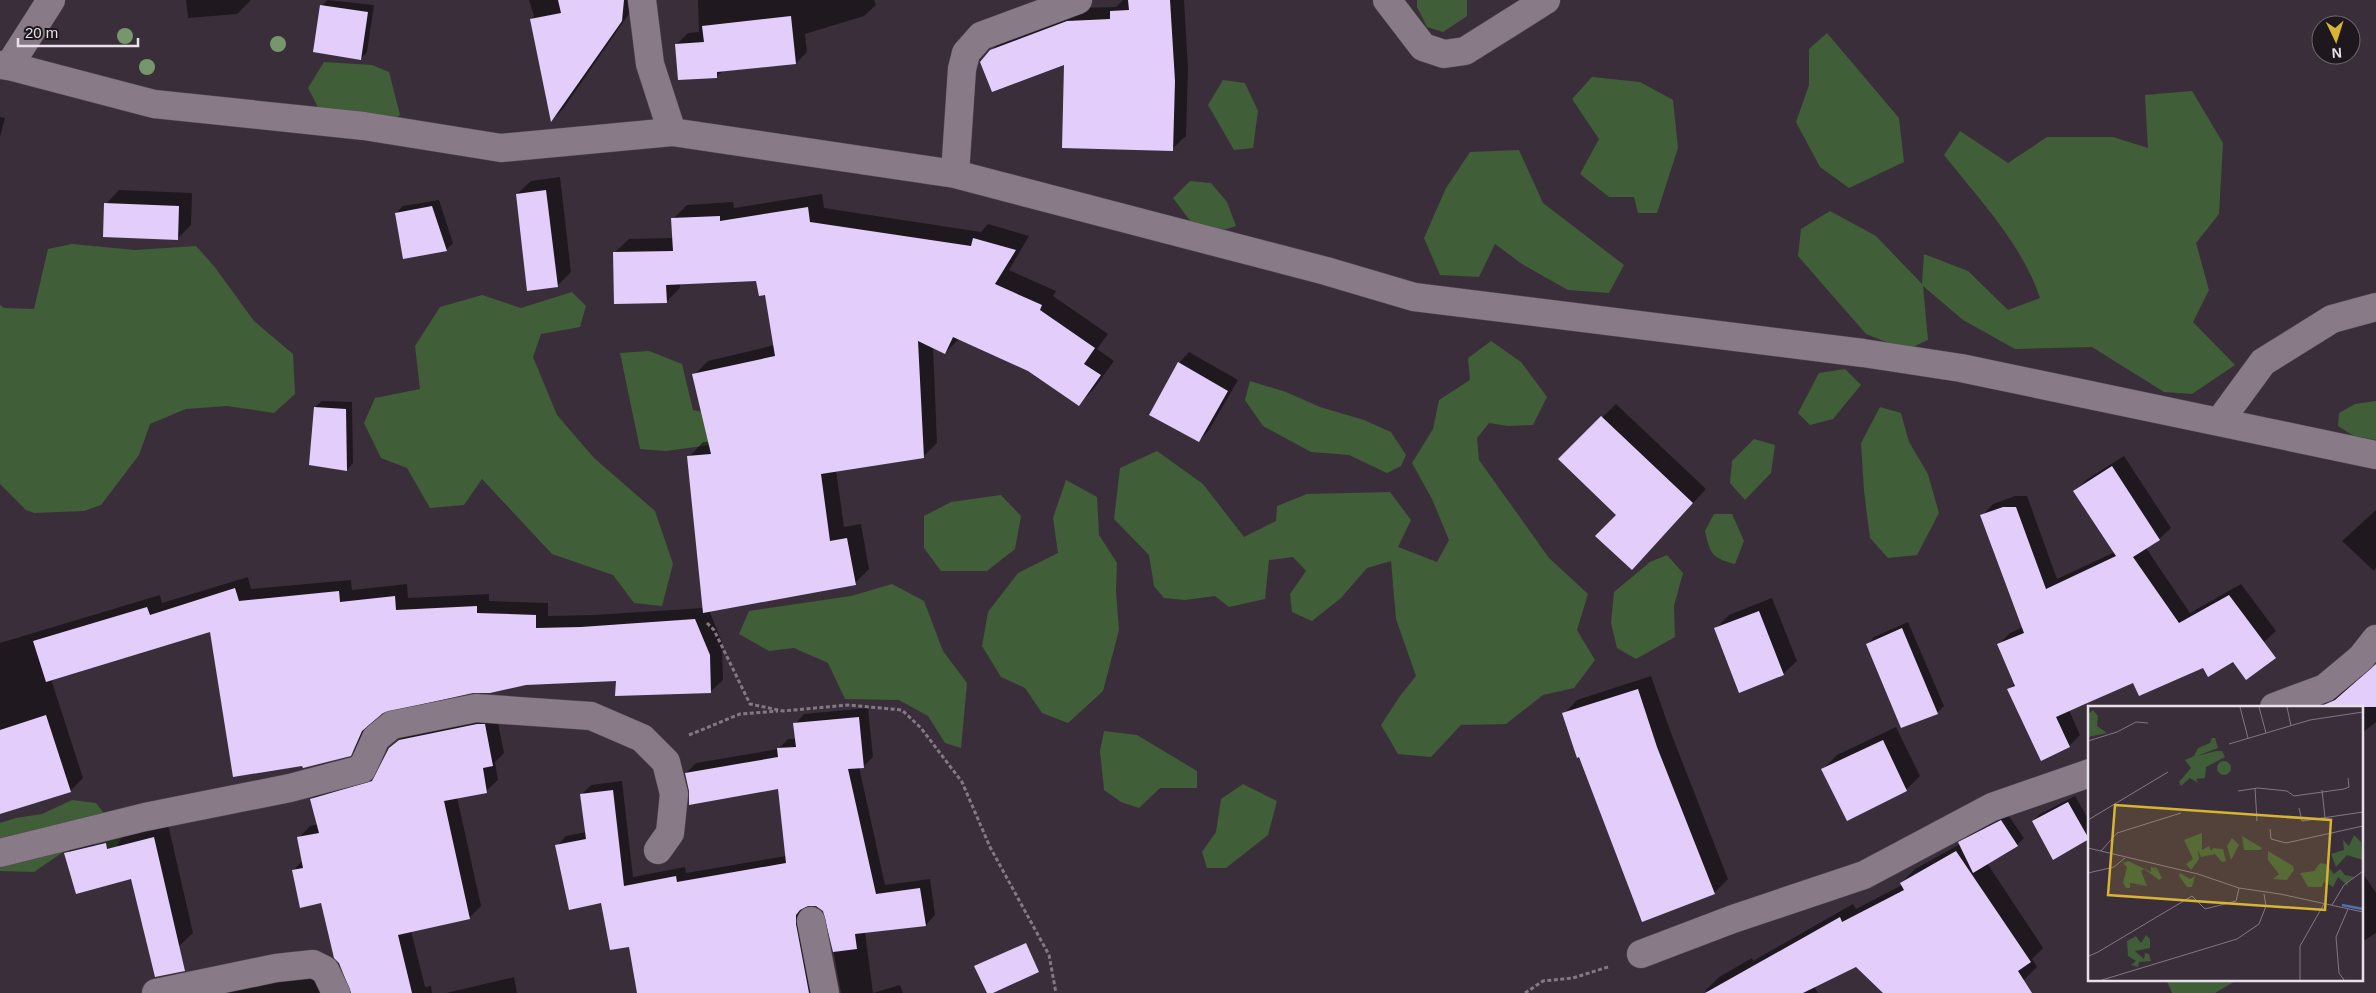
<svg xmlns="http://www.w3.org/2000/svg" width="2376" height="993" font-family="Arial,sans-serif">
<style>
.green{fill:#405e37}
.shadow{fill:#0007}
.building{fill:#e3cefb}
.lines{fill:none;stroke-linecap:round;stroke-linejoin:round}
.street-casing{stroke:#564b56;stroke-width:29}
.secondary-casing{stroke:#564b56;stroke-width:29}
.path{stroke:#837983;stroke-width:3;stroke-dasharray:4 2.5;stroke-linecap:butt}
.street{stroke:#897a88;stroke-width:28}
.secondary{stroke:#897a88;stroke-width:28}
.tree{fill:#76966b}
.inset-river{fill:none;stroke:#4a72b0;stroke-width:2.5}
.inset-road{fill:none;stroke:#817681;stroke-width:1}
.view{fill:#d7b434;fill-opacity:0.15;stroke:#d7b434;stroke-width:2.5}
.inset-edge{fill:none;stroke:#e9e1e9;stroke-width:2.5}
</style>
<rect width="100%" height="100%" fill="#3b2e3b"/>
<path class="green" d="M1417,0H1467V16L1443,32L1427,27L1417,7Z
M1827,33L1899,118L1904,162L1849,188L1820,167L1796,122L1809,85V49Z
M324,62L372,65L389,72L400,115L387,124L320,111L308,88Z
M1592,77L1640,82L1673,100L1678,148L1657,213H1638L1634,197H1609L1580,174L1599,139L1572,99Z
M1223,80L1245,83L1258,111L1253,148L1234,150L1208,105Z
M2192,91L2223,143L2219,214L2196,243L2209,290L2193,322L2235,365L2192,394L2164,392L2092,347L2015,349L1963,320L1923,286L1928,340L1915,346L1899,347L1866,334L1798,256L1801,229L1830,211L1876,236L1922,284L1924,254L1968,271L2008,310L2040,298C2022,244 1979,199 1944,155L1960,131L2008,163L2047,137H2113L2148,148L2145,95Z
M1519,150L1543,203L1624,265L1609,293L1568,290L1522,264L1495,244L1479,277L1440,275L1424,238L1446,188L1470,152Z
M1190,181L1211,183L1227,202L1236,226L1220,231L1194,226L1173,198Z
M72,244L135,250L196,246L214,266L254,321L293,354L295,394L274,413L227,406L186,409L150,424L139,455L101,505L84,511L34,513L26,510L0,484V305L4,308L34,309L48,249Z
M572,292L586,306L580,327L541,334L533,357L557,415L594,458L655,511L673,564L662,606L634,603L613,575L552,554L482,479L464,505L430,508L407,468L381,458L364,423L375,398L420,389L415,346L440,307L482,295L521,308Z
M1491,341L1521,362L1547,397L1533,425L1508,426L1489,423L1477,438L1479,460L1549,558L1588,594L1577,630L1595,660L1574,688L1543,695L1506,724L1461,725L1431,757L1398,754L1381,725L1400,696L1416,676L1396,619L1391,561L1367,568L1341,598L1312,621L1292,612L1290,594L1306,571L1293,557L1269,560L1265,599L1229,607L1215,596L1185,600L1164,598L1154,586L1149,555L1114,519L1120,468L1157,451L1203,484L1244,537L1276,521L1277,506L1307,494L1390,492L1411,520L1398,547L1437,562L1449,540L1432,499L1412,463L1433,429L1439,400L1470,380L1468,358Z
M649,351L682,364L693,410L730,417L732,442L666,451L640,449L620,353Z
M1845,369L1861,385L1833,419L1810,425L1798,413L1819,373Z
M1250,381L1286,392L1320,407L1364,420L1391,432L1406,455L1401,466L1387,473L1349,455L1311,452L1263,426L1245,400Z
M2376,401V440L2354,436L2338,426L2339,413L2355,404Z
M1880,407L1901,413L1909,442L1928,474L1939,513L1917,555L1888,558L1870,538L1864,491L1861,443Z
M1754,439L1775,445L1771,473L1745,500L1730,483L1732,461Z
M1066,480L1097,497L1099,535L1117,563L1116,592L1119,630L1103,691L1068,723L1042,713L1025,688L1001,677L982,646L988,612L1018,573L1058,553L1053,518Z
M1001,495L1021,516L1015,549L987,571H941L924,548V516L951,502Z
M1714,514H1732L1744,541L1735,564C1712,558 1710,554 1705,531Z
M1667,555L1683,573L1674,606L1675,637L1636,659L1617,648L1611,623L1614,592L1650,562Z
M892,584L924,601L943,651L967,683L961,748L945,743L928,716L899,700L845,699L828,663L794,648L769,651L739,634L749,611L851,596Z
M1104,731L1137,735L1197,771V788H1160L1139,808L1121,802L1104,790L1100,751Z
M1243,784L1277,801L1268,835L1226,868H1207L1202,852L1216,832L1221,799Z
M72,800L96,803L122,836L116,849H98L85,837L34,872L0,871V823L16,818L42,814Z
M2166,979H2239L2215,993H2172Z"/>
<path class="shadow" d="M186,0H251L237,14L188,18Z
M327,0L374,5L367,52L361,59L322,6Z
M529,0H631L633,8L563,109L552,120L531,20L534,16Z
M698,0H874L876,5L864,16L805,34L807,52L796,63L723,71L717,76L677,44L688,33L699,32Z
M1123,0H1184L1188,68L1186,136L1172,149L1065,63L991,51L1005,37L1081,8L1116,7Z
M0,117L5,118L0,137Z
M560,177L571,272L557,286L517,194L531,181Z
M119,190L192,193L191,225L177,239L106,204Z
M822,194L824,208L981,232L988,224L1029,236L1009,270L1056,291L1053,296L1108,334L1097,349L1114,361L1093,390L1079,404L1028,370L959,339L945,353L933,347L937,443L923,457L836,470L844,527L861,524L869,569L855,583L709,610L722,642L723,680L710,692L617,680L526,684L473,691L382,711L373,719L363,742L350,755L211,630L51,679L83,778L70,791L0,814V643L160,595L162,603L248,577L251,589L351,580L352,590L407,584L408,598L489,594V601L548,603V616L594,615L703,608L689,457L703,442H709L694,375L708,361L775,345L766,294L757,279L680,283V288L666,302L614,253L629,239L674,238L673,219L687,205L733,202L734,208Z
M439,200L453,243L446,250L396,213L403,206Z
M1189,352L1238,380L1209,430L1199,441L1179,363Z
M322,401L352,402L353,463L347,470L315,407Z
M1616,404L1706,489L1646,554L1617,515L1560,459Z
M2124,456L2171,528L2159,539L2146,548L2190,613L2241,584L2276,631L2264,642L2217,670L2204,667L2133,682L2069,710L2080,735L2069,746L2009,689L2015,683L1998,645L2010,633L2023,627L1982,516L1993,504L2015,496H2027L2057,579L2115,552L2075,491L2086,480Z
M2376,510V568L2374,571L2342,541Z
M1772,598L1797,661L1783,674L1716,628L1729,615Z
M1908,622L1944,706L1937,713L1868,644L1874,637Z
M2376,665V722L2362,733V707L2329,704L2342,690Z
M1651,676L1671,733L1728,879L1714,893L1564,714L1577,700Z
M868,708L873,757L864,766L859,767L885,885L930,879L935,915L926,925L865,932L873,993L900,985L903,993H841L827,917L823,910L817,905H806L805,913L822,993H638L630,946L602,902L557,846L566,836L586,832L581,795L591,785L622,781L633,877L685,867L686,873L786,856L779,788L690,790L686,773L696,763L778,749L788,739H796L795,724L804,714Z
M496,713L504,753L495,762L498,780L486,791L457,797L481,906L469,918L411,931L425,987L431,986L432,993H353L322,902L293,871L303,860L299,838L310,826L318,824L312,799L323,787L378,772L390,749L402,736Z
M1896,727L1920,776L1906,790L1823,769L1837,755Z
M2075,796L2090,822L2088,838L2033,821L2040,814Z
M2008,815L2024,838L2017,845L1987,863L2043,948L2032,959L2037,967L2024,980L2002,993H1884L1856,965L1814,986L1818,993H1707L1705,991L1719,977L1752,958L1753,961L1853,904L1856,909L1902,885L1901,883L1915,869L1960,844L1967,836Z
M168,824L193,933L179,946L151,954L132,877L66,854L79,840Z
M2362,872L2376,893V933L2362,942Z
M323,969L338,993H198Z
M514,977L517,993H446Z"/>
<path class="building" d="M558,0H624L622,21L551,122L530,19L561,13Z
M1128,0H1170L1175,81L1173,151L1062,148L1064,65L992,92L980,62L990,50L1067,21L1110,19V11L1129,10Z
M320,5L368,12L361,60L313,52Z
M791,16L796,64L717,72V78L678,80L675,44L704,42L702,26Z
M546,190L558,287L527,291L516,194Z
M104,203L179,206L178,240L103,237Z
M432,206L447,251L403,259L395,213Z
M808,207L810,222L971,246L973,238L1016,250L995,284L1042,305L1040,310L1095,348L1084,364L1101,375L1079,406L1028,371L953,337L945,354L918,341L924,458L821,474L830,541L847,538L856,585L703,613L687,456L711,454L692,374L775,356L765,295L759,296L756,281L666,285L667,303L614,304L613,252L673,251L671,218L720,216V221Z
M1178,362L1228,391L1199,442L1149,415Z
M314,407L346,409L347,471L309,465Z
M1601,416L1693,503L1632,570L1595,536L1616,515L1558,459Z
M2112,466L2160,540L2133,557L2179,623L2229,595L2276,658L2246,680L2233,662L2208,677L2203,668L2139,696L2133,683L2085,704L2056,717L2070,747L2041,761L2007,689L2015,686L1997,644L2024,633L1980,515L2003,507H2016L2046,589L2116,556L2073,491Z
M235,588L239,601L339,591L340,602L395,596L396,610L477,606V613L536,615V628L581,627L695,619L710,655L711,693L615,696L616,681L526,685L490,693H473L383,713L362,731L351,756L303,768L302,766L233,777L210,632L46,682L33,641L147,607L150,615Z
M1759,611L1784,675L1739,693L1714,628Z
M1902,628L1938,714L1901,728L1866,644Z
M2376,664V707H2319L2335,700Z
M1638,689L1657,747L1715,894L1642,922L1579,757L1577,758L1562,713Z
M46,715L71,792L0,814V730Z
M859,717L864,768L848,769L876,894L920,888L926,926L855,934L857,949L833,952L823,911L816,906H808L800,910L796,915V924L809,993H637L629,947L610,950L601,903L569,910L555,845L586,839L580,794L613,790L624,886L676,876L677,882L786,863L778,789L689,805V791L685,773L778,757L777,748L796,747L793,723Z
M477,724H485L493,766L483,768L487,793L444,801L470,919L398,935L412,993H351L339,963L334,958L321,903L300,908L292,870L303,868L297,837L319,833L310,799L372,781L389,748L399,740Z
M1883,740L1907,791L1847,821L1821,769Z
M2068,802L2089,839L2053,860L2032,821Z
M2001,820L2018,846L1973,873L1958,842Z
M154,837L185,971L155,977L131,879L76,894L64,853L106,843L107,849Z
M1956,851L2031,962L2018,971L2032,993H1883L1856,967L1803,993H1705L1840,917L1842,922L1904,890L1900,883Z
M1026,943L1039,972L993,993H987L974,966Z"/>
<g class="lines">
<defs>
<path id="street" d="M642,0L650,64L672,132
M1387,0L1423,47L1444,54L1465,51L1546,0
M9,66L154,104L364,126L501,148L672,132L955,174L1326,271L1414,297L1863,353L1961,368L2376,455
M955,174L962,69L966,53L981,36L1078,0
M2219,422L2263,362L2332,319L2376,307
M2274,707L2325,688L2361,658L2376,639
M0,853L145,817L290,788L362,769L376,738L392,725L476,708L591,716L642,738L666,762L674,794L670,833L658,850
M811,921L825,993
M1641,954L1733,919L1864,875L1992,807L2090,773
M156,993L276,968L313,964L325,970L336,993"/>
<path id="secondary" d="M0,65L9,66L51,0"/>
</defs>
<use href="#street" class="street-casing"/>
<use href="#secondary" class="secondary-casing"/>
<path class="path" d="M707,623L714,630L750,704L783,711L848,705L902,710L921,728L962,782L990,847L1049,955L1056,993
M689,735L740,714L778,711
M1525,993L1543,981L1573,978L1608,967"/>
<use href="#street" class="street"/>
<use href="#secondary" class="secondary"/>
</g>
<g class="tree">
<circle cx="125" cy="36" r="8"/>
<circle cx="278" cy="44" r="8"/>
<circle cx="147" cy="67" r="8"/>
</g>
<g transform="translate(2088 706)">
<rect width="275" height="275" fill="#3b2e3b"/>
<path d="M5,4L10,10L9,20L19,27L0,31V8ZM124,32H127L130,42L109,50L128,45H134L137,51L118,61L117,72L108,73L110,77L102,72L93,80L91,76L103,62L97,54L106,50L110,42L122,37ZM129 62a7 7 0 1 1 14 0a7 7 0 1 1-14 0ZM114,127V144L121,140L123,145L125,142L135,143L138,155L134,156L127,148L113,151L110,144L111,153L103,164L98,158L105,153L96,134ZM266,129L273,136L275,154L259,149L248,161L243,148L256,144L255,134L261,140ZM154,130L174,142L172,144H156ZM144,132L151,139L143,154L139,140ZM180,145L205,160L206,164L199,174L185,173L191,168L180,154ZM40,155L63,166V161L69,162L74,172L71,174L56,163L53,165L59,180L42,177V182H38L35,177L39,161L35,157ZM232,157L238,158L246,168L252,163L257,169L266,171L259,176L260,180L250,171L245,181L236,176L234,181H220L212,167L226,165ZM92,167L102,173L107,170L104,181H99L91,170ZM58,229L62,233V242L47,245L56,253L57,247L61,248L63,255L51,256L50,261L43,259L48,255L40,250L39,235L48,230L53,237Z" fill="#405e37"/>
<path class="inset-river" d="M254,199L275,203"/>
<path class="inset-road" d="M152,1L160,32M171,1L178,27M199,1L203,20M0,35L29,26L48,16L60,17M141,38L222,14L275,6M167,82L169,115M234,84L237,112M150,85L170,82L199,85L206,90L256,83L261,81L260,72M211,102L214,115L275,106M0,114L80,66M182,123L183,133L198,137L275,120M0,142L110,168L151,182L192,188L275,206M13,145L29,127L93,107M0,167L26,161L37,152M244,199L256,179L275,165M0,246L1,250L10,246L104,190L117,203L148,195L151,182M14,274L149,233L171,218L178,200L176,188M212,274V240L236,198M256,274L251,267L248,231L260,203"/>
<path class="view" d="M27,99L243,114L237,204L20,189Z"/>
<rect width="275" height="275" class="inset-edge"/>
</g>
<g transform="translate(2336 40) rotate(176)"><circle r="24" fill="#1e181e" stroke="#6f686f"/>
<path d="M0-4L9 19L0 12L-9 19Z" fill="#d7b434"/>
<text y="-8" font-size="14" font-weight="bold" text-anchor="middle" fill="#e9e1e9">N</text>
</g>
<path d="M18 38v8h120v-8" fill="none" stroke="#e9e1e9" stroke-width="2.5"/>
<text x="25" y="38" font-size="15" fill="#e9e1e9" stroke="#1e181e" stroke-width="4" paint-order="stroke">20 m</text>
</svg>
